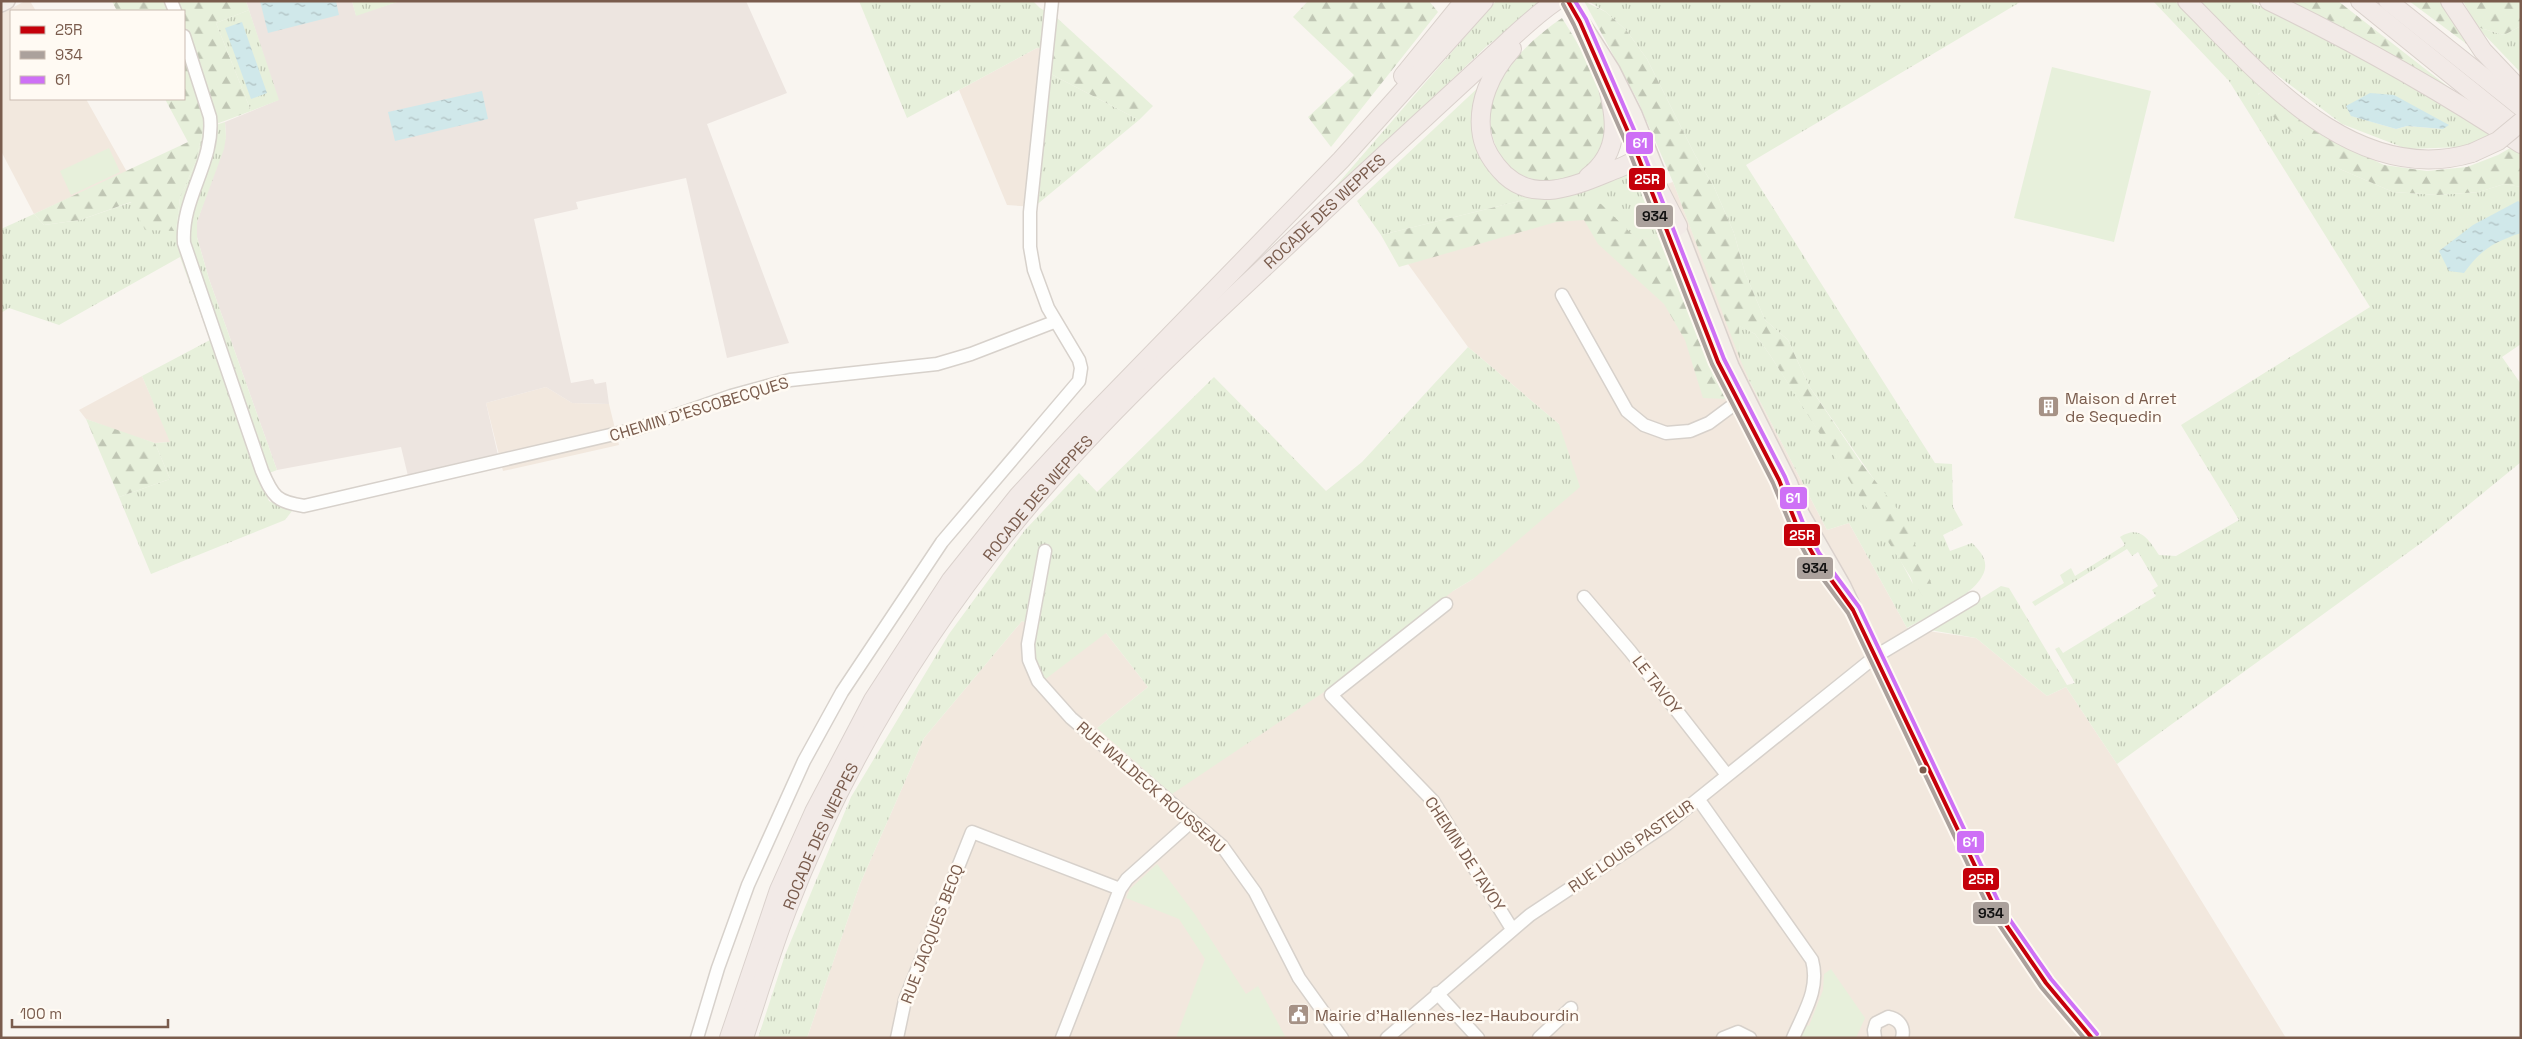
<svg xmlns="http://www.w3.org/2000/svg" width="2522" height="1039" font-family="'Space Grotesk',sans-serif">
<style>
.residential{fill:#f2e8de}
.industrial{fill:#ede5e0}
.grass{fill:url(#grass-tufts);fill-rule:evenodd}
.forest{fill:url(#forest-firs)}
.green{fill:#e7f0db}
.water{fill:url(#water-ripples)}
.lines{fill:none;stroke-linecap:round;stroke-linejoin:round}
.minor-casing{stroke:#d7d1cb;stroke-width:15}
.major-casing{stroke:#dad1cc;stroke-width:18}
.highway-casing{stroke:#dad1cc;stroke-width:20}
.minor{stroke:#fefefd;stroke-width:12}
.major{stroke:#f3eee8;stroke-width:15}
.highway{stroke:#f2eae7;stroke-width:18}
.highway-bridge-casing{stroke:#dad1cc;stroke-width:20;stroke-linecap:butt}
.highway-bridge{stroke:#f2eae7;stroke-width:18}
.bus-1-casing{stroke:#fffaf3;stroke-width:8}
.bus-2-casing{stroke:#fffaf3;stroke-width:8}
.bus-3-casing{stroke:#fffaf3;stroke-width:8}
.bus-1{stroke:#c5000a;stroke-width:4}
.bus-2{stroke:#aba19c;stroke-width:4}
.bus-3{stroke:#ce70f6;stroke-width:4}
.bus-dot{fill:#7a5c4d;stroke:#fffaf3;stroke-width:2}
.labels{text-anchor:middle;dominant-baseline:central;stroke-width:5;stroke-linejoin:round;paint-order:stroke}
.street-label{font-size:16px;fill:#7a5c4d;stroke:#fffaf3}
.poi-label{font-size:16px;fill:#7a5c4d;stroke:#fffaf3;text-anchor:start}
.line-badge{stroke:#fffaf3;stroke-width:2}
.badge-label{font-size:14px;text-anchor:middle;font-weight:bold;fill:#fff}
.pale-badge-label{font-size:14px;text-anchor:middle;font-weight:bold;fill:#111}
</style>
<defs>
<pattern id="grass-tufts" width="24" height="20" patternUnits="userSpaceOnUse" patternTransform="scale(1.25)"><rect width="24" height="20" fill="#e7f0db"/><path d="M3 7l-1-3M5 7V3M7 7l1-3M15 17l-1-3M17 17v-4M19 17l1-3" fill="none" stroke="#c0c6b4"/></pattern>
<pattern id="forest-firs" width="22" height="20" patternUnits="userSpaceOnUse" patternTransform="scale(1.25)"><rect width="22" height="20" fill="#e7f0db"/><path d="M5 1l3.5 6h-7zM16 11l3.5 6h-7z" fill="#c0c6b4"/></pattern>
<pattern id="water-ripples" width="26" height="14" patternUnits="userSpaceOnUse" patternTransform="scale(1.25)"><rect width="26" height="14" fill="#d0e8ea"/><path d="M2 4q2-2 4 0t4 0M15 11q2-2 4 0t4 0" fill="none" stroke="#aebfc0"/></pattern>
</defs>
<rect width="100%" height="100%" fill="#f9f5f0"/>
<path class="residential" d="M25,1H30L36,11H11V99H86L127,172L34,214L1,151V14Z
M1037,48L1052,49L1034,207L1007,205L959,90Z
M1673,182L1750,382L1827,530L1849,523L1907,628L1976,638L2047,696L2066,687L2117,764L2286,1038H807L860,884L924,738L1022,621L1033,626L1106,633L1148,687L1097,728L1453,591L1473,579L1559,424L1468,347L1408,264Z
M142,376L171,442L155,443L123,433L86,419L79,410Z
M546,387L572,403L609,404L619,445L503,471L486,403Z"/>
<path class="industrial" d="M246,1H352L356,15L400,1H746L787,93L707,124L789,343L727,358L686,178L576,202L578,209L534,219L571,383L593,379L595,384L606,382L609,404L572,403L546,387L486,403L498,455L408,476L401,447L277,470L209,279L197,237V222L226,137L225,122L278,100Z"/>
<path class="grass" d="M352,1H400L356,16Z
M859,1H1033L1040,8L1056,17L1052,49L1037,48L907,118Z
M1496,1H1545L1488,45L1315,210Z
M1588,1H2022L1746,165L1935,463L1952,464L1953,507L1963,525L1943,535L1950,551L1972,543C1976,547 1982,553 1984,559C1995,588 1928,616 1907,628L1849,523L1827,530L1750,382L1740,359L1738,325L1755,334L1770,355L1898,556L1913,584L1880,488L1809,386L1788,340L1765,320L1745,273L1734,233L1714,187L1695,155L1647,59L1626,30L1606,12Z
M2153,1L2176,2L2264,91L2258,94L2340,169L2393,192L2438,195L2479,192L2504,184L2521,187V344L2502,357L2521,384V462L2428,538L2117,764L2066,687L2047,696L1976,638L1930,630L2001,586L2009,588L2067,685L2075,683L2055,649L2059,647L2063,653L2156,596L2152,590L2158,586L2138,552L2132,556L2127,549L2035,606L2032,602L2064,583L2060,575L2071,568L2075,576L2125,545L2120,537C2140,524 2149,540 2159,555L2176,556L2239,520L2181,425L2370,307L2229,81Z
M2196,1H2246L2279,13L2398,75L2494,133L2463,147L2407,149L2342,124L2245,51ZM2346,106L2443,129L2407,126L2396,129L2352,116Z
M249,10L279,100L251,111L216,23Z
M2521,26V73L2477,27L2504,35Z
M1049,73L1139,120L1034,207Z
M1482,84L1474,134L1524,194L1633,169L1660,236L1638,240L1623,226L1540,196L1381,235L1357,201Z
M225,122L226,137L224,149L197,222V237L209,279L277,470L259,477L269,501L292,511L285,520L151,574L119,497L170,479L155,443L170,442L142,376L210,340L180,257L59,325L9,308L1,313V229L34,214L44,225L80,220L132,202L176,231L180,198L196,161L203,129Z
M1468,347L1559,424L1580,487L1473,579L1453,591L1333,686L1172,794L1097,728L1148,687L1106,633L1043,681L1034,658L1033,626L1022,621L924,738L860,884L807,1038H758L785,955L851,797L949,634L1025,530L1079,473L1097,492L1214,377L1326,491L1362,462Z"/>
<path class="forest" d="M112,1H246L249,10L216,23L251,111L203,129L196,161L180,198L176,231L145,230L131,202L80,220L44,225L34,214L188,142L165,99H184V11H117Z
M1308,1H1429L1438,12L1331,147L1308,117L1354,75L1293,17Z
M1584,1L1606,12L1626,30L1647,59L1695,155L1714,187L1734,233L1745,273L1765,320L1788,340L1809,386L1862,464L1902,515L1928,574L1934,592L1925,600L1770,355L1755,334L1739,326L1740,359L1673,182L1638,101Z
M2286,1H2338L2451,89L2353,34Z
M2409,1H2440L2468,45Z
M2463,1H2521V26L2504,35L2477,27Z
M1056,17L1153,106L1139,120L1049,73Z
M1562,18C1583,51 1617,107 1604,149C1600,160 1583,171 1574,177C1559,186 1530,181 1516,172C1504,164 1496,150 1493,138C1479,87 1524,44 1562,18Z
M2264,91L2323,136L2384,165L2427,171L2467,167L2498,155L2512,147L2521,154V187L2504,184L2479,192L2438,195L2393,192L2340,169L2272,116L2258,94Z
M1540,196L1579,199L1601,204L1638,240L1660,236L1725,399L1703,398L1685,340L1664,304L1598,244L1584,220L1556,222L1399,267L1381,235Z
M86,419L155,443L170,479L119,497Z"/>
<path class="green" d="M2052,67L2151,91L2114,242L2014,218Z
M109,148L120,172L71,195L60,171Z
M1157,864L1194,913L1246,994L1258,986L1285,1036L1284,1038H1176L1205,959L1179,919L1126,898L1130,889Z
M1831,969L1865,1018L1856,1038H1798L1804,1024L1809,1026L1823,990L1824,974Z"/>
<path class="water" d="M260,1H336L339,15L268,33Z
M242,22L267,93L251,99L225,28Z
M482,91L488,119L395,141L388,112Z
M2370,93L2394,95L2449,125L2443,129L2407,126L2396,129L2351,116L2346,106Z
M2518,201L2521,203V233C2494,242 2480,250 2464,273L2449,271L2439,251L2473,225Z"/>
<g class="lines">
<defs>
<path id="minor" d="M171,1L175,11
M184,36L210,117C215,162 181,197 184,243L262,471C273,497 277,502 304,506L636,429L731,396L790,380L937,364L971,354L1054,322
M1562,295L1627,411L1644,425L1666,433L1690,431L1709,423L1744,397
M1045,551L1028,644L1029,660L1038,681L1071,718L1222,846L1255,892L1299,978L1342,1038
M1584,597L1630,651L1727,775
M1446,604L1331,695L1433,801L1512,929
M1699,800L1812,960C1820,989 1804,1012 1793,1038
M1437,993L1478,1038
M697,1038L718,968L748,885L804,761L842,692L942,542L1079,381L1081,368L1079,360L1048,308L1034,270L1030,247V212L1052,1
M897,1038L905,1000L972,832L1120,889
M1062,1038L1120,889L1127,879L1192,821
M1387,1038L1530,915L1667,824L1876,656L1973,598
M1539,1038L1571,1008
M1723,1038L1738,1032L1750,1038
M1875,1038L1874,1030L1876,1023L1888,1017C1899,1019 1905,1027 1902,1038"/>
<path id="major" d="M1568,1L1612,70L1634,114L1657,172
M1,4L7,1
M1614,98C1665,212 1697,332 1758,441
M1673,215L1731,366L1789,482L1801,513L1843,586L1990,898L2032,964L2092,1038"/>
<g id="highway">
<path d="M2187,1C2260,74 2354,188 2472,153"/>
<path d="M2269,1C2356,43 2439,90 2521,144"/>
<path d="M2360,1L2521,131"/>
<path d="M2388,1L2521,107"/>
<path d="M2450,1L2483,51L2521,91"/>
<path d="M1512,49C1491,72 1476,104 1482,136C1485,152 1494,164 1505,175C1539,206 1583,182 1619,168C1627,165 1636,159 1644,160L1678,226"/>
<path d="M1403,76L1464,1"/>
<path d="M1588,177C1622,151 1616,117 1606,80"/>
<path d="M729,1038L779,890L814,812L873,700L951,580L1018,496L1088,420L1341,160L1484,1"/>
<path id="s1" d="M744,1038C758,995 771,952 787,910C845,759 931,620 1036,497C1123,395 1225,305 1322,213C1374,164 1427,116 1480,67C1505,45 1528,20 1556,1"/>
</g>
</defs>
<use href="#minor" class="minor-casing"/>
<use href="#major" class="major-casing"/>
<use href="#highway" class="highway-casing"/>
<use href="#minor" class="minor"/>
<use href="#major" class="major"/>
<use href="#highway" class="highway"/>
<defs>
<path id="highway-bridge" d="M2472,153L2498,141L2521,122"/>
</defs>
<use href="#highway-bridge" class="highway-bridge-casing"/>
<use href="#highway-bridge" class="highway-bridge"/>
<defs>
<path id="bus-1" d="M1568,1L1580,22L1632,141L1718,362L1779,480L1797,526L1814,556L1853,610L1996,910L2046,983L2092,1038"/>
<path id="bus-2" d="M1563,4L1574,25L1626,143L1712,364L1773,483L1792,529L1809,560L1848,613L1991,913L2041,987L2084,1038"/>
<path id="bus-3" d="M1575,1L1586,19L1638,139L1724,359L1785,477L1803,523L1819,553L1859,607L2001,907L2051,979L2097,1034"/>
</defs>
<use href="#bus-1" class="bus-1-casing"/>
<use href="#bus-2" class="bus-2-casing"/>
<use href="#bus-3" class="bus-3-casing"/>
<use href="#bus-1" class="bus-1"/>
<use href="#bus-2" class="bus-2"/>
<use href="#bus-3" class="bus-3"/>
</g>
<defs>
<symbol id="building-square" viewBox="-11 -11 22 22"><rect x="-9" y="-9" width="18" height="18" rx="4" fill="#a69286" stroke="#fffaf3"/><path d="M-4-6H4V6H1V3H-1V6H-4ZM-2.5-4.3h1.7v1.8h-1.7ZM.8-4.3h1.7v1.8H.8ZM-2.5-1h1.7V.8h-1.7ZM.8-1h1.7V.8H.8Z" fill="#fff"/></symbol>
<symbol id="civic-square" viewBox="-11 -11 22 22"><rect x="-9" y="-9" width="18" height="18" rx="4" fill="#a69286" stroke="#fffaf3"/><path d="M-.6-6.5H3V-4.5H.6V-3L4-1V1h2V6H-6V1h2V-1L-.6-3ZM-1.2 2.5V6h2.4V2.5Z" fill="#fff"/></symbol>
</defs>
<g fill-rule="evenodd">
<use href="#building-square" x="2036" y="394" width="25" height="25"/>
<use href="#civic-square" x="1286" y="1002" width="25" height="25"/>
</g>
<circle class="bus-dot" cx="1923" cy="770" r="4.5"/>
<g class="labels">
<g class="street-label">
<text stroke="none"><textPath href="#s1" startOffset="1026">ROCADE DES WEPPES</textPath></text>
<text transform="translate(699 409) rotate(-17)">CHEMIN D'ESCOBECQUES</text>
<text stroke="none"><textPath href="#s1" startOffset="620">ROCADE DES WEPPES</textPath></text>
<text transform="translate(1657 685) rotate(52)">LE TAVOY</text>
<text transform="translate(1151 787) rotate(41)">RUE WALDECK ROUSSEAU</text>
<text stroke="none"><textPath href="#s1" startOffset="216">ROCADE DES WEPPES</textPath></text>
<text transform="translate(1631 846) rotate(-35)">RUE LOUIS PASTEUR</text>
<text transform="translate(1465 854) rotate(57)">CHEMIN DE TAVOY</text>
<text transform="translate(932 934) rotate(-69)">RUE JACQUES BECQ</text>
</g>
<g class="poi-label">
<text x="2065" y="398">Maison d Arret<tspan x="2065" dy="18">de Sequedin</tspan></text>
<text x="1315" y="1015">Mairie d'Hallennes-lez-Haubourdin</text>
</g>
</g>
<g class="line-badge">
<rect x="1625" y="131" width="29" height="24" rx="5" fill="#ce70f6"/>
<rect x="1628" y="167" width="38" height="24" rx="5" fill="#c5000a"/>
<rect x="1635" y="204" width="39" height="24" rx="5" fill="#aba19c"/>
<rect x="1779" y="486" width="29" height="24" rx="5" fill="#ce70f6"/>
<rect x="1783" y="523" width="38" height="24" rx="5" fill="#c5000a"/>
<rect x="1796" y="556" width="38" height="24" rx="5" fill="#aba19c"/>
<rect x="1956" y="830" width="29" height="24" rx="5" fill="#ce70f6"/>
<rect x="1962" y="867" width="38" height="24" rx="5" fill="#c5000a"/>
<rect x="1972" y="901" width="38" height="24" rx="5" fill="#aba19c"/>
</g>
<g class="badge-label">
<text x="1640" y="148">61</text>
<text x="1647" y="184">25R</text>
<text x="1793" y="503">61</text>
<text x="1802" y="540">25R</text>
<text x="1970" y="847">61</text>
<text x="1981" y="884">25R</text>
</g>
<g class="pale-badge-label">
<text x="1655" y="221">934</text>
<text x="1815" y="573">934</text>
<text x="1991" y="918">934</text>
</g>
<rect width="2522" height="1039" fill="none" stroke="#7a5c4d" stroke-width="5"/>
<rect x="10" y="10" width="175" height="90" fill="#fffaf3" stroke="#cabbb1"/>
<rect x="20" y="26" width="25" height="8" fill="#c5000a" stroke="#cabbb1"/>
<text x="55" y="35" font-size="15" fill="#7a5c4d">25R</text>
<rect x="20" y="51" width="25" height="8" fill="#aba19c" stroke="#cabbb1"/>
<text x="55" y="60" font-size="15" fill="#7a5c4d">934</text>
<rect x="20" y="76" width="25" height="8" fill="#ce70f6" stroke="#cabbb1"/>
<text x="55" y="85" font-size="15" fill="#7a5c4d">61</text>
<path d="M12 1019v8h156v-8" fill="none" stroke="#7a5c4d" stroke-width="2.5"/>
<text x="20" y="1019" font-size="15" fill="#7a5c4d" stroke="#fffaf3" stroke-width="4" paint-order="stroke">100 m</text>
</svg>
